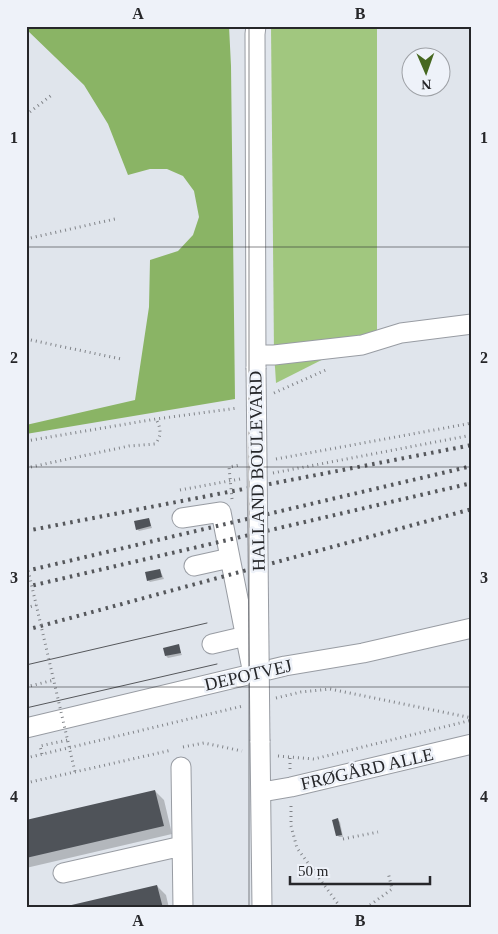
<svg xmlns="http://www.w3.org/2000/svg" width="498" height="934" font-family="Georgia,serif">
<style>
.green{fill:#a1c77f}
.forest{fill:#8ab465}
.shadow{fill:#0003}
.building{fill:#4f5359}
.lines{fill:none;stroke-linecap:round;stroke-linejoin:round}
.minor-casing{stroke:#989ca3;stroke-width:21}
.path{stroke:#818489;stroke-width:3;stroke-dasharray:1 4;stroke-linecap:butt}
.minor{stroke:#fff;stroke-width:19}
.tram{stroke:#56585c;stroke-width:1}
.rail{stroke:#56585c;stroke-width:4;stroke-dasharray:2.5 5;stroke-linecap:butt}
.minor-bridge-casing{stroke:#989ca3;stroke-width:21;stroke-linecap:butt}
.path-bridge{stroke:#818489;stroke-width:3;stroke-dasharray:1 4;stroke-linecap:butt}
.minor-bridge{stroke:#fff;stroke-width:19}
.grid{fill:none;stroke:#26272a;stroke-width:1;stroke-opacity:0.55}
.labels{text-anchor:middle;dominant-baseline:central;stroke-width:5;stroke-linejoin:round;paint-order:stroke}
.street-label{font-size:18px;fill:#26272a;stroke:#eef2f9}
.neatline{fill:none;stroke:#26272a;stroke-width:2}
.grid-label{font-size:16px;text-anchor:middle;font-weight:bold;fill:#26272a}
</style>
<rect width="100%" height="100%" fill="#e0e5ec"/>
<path class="green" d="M271,26H377V332L276,383L274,352Z"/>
<path class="forest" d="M26,26H229L231,66L235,399L26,434V425L135,400L149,307L150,260L178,251L193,235L199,217L194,191L183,176L167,169H150L128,175L108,124L84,85L26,29Z"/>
<path class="shadow" d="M149,519L152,528L139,531L137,529Z
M160,570L164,579L150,582L148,580Z
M178,646L182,655L168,658L166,656Z
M155,791L164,800L172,834L26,868V821Z
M338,820L340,822L343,837H339L337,835Z
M157,886L166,895L169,908H65Z"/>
<path class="building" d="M149,518L151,526L136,530L134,521Z
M160,569L162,577L147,581L145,572Z
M179,644L181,653L165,656L163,648Z
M155,790L164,826L26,858V820Z
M338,818L342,835L336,836L332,820Z
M157,885L163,908H63V907Z"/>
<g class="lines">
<defs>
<path id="minor" d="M256,355H274L362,345L401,333L472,324
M256,368L255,34L256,26
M182,518L221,512L253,674
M194,566L230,558
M212,644L246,636
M26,728L285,666L363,653L472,628
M260,741L262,908
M181,767L183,908
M262,792L291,787L472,744
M63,873L182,846"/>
</defs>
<use href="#minor" class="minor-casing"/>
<path class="path" d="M26,115L53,94
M26,239L115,219
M26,339L121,359
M274,393L328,369
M26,441L156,419L238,408
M276,459L472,423
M26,468L129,446L155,444C162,436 161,428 156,419
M273,473L472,435
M180,490L240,479
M232,499L229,467L240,465
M26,608L36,605
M26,687L54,680
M276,698L301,692L330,689L472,718
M183,747L204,743L242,751
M42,754L40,746L68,740
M278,756L314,759L472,720
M26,758L243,706
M290,758V769
M26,783L172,750
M291,806V826L297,848L341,908
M343,839L378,832
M366,908L392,889L388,872"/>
<use href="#minor" class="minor"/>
<path class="tram" d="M26,665L207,623
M26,708L217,664"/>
<path class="rail" d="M26,531L472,445
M26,571L472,466
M26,587L472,483
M26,630L472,509"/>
<defs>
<path id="minor-bridge" d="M256,368L260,741"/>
</defs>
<use href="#minor-bridge" class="minor-bridge-casing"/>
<path class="path-bridge" d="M26,561L75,772"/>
<use href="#minor-bridge" class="minor-bridge"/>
</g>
<path class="grid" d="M249,26V908M26,247H472M26,467H472M26,687H472"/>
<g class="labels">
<g class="street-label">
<text transform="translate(257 471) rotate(-91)">HALLAND BOULEVARD</text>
<text transform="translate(248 675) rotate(-13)">DEPOTVEJ</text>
<text transform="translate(367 769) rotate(-13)">FRØGÅRD ALLE</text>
</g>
</g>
<rect width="498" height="934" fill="none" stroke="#eef2f9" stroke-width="55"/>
<g transform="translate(426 72) rotate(178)"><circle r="24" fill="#eef2f9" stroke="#9ea1a6"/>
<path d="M0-4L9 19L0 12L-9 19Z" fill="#466820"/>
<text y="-8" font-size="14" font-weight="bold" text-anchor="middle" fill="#26272a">N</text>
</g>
<path d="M290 876v8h140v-8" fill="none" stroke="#26272a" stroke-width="2.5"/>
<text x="298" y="876" font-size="15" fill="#26272a" stroke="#eef2f9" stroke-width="4" paint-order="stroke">50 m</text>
<rect x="28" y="28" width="442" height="878" class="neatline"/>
<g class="grid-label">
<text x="138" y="19">A</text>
<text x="360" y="19">B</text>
<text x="14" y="143">1</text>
<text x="484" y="143">1</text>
<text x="14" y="363">2</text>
<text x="484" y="363">2</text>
<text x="14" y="583">3</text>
<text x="484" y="583">3</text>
<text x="14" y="802">4</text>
<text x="484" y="802">4</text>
<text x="138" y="926">A</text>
<text x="360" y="926">B</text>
</g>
</svg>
